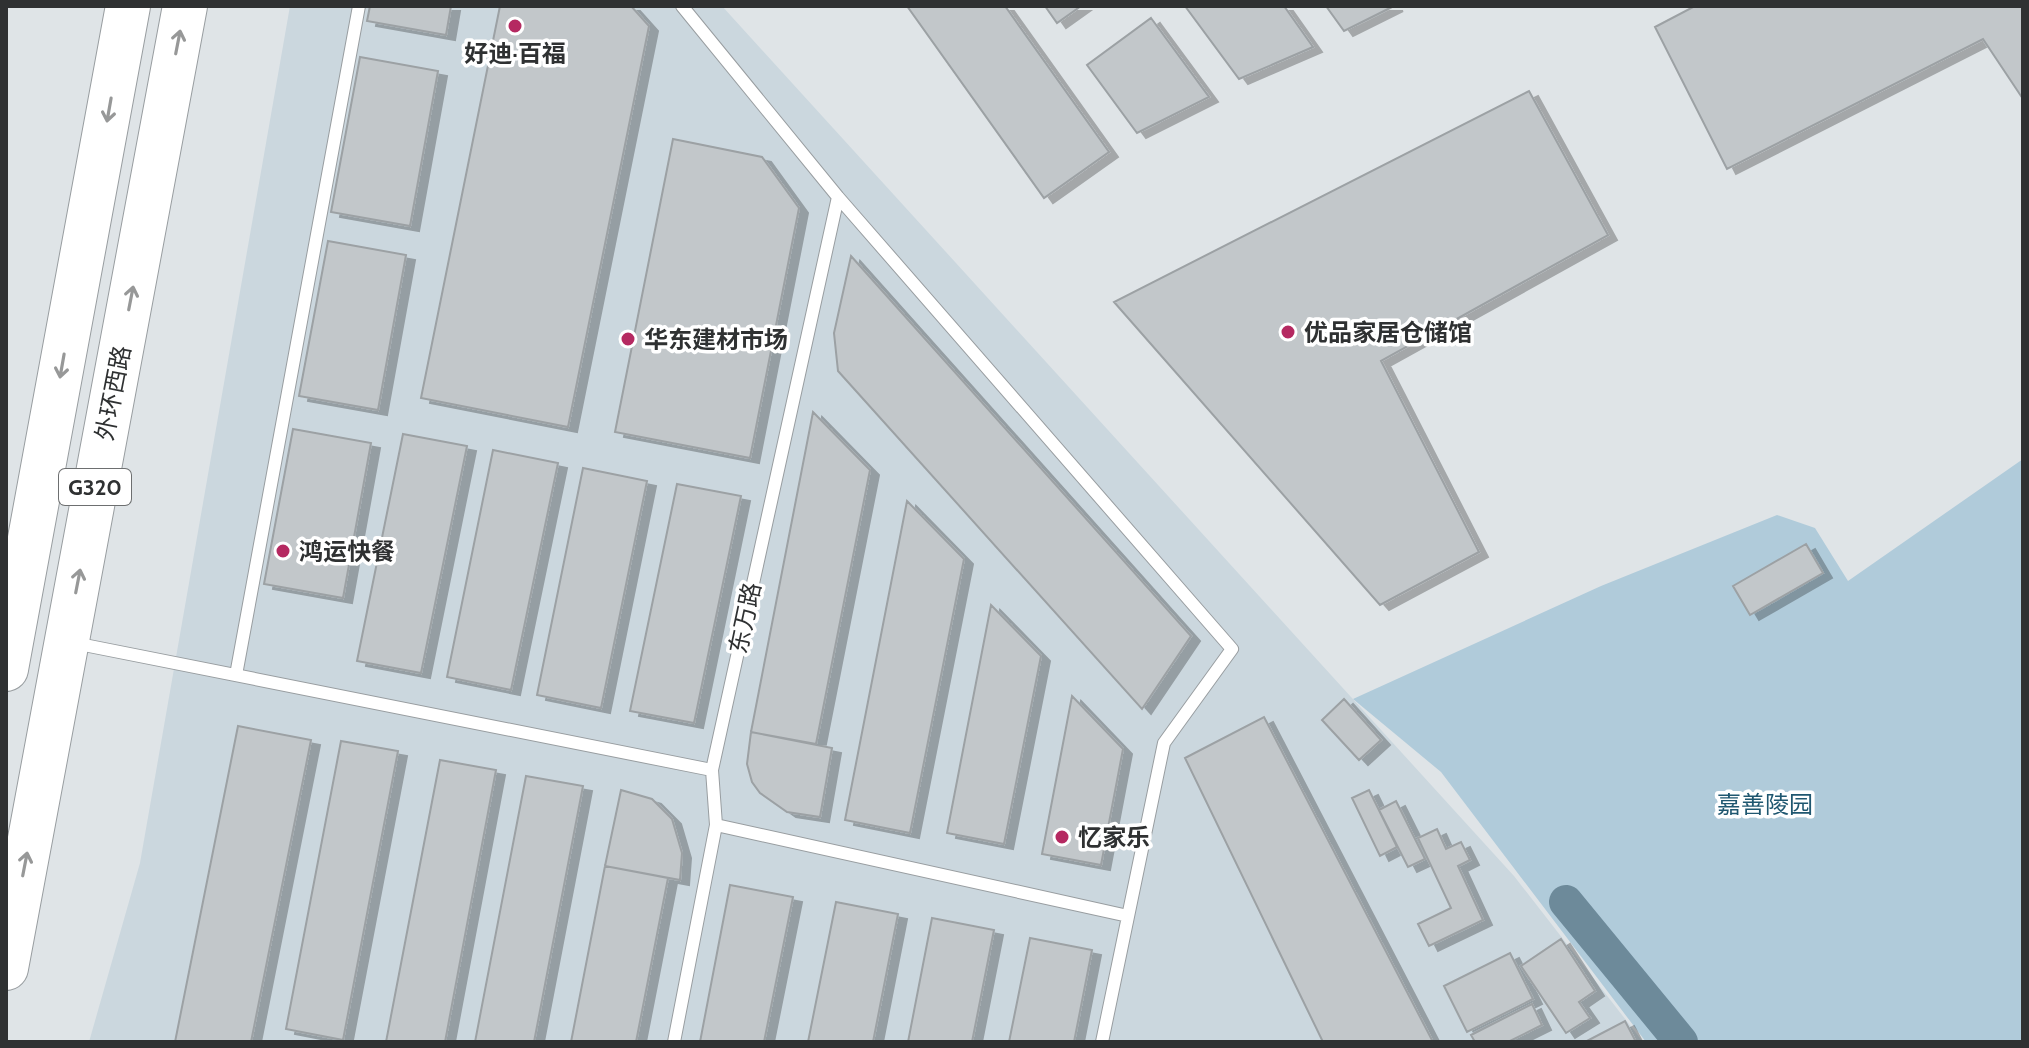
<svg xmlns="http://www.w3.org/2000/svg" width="2029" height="1048" font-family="Cabin,'Noto Sans SC',sans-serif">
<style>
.built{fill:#cbd7de}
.green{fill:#b0cbda}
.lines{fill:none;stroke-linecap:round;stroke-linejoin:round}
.canal{stroke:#6d8a9a;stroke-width:34}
.building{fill:#c2c7ca;stroke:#9ca1a4;stroke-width:2;filter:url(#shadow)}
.lane-casing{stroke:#989da0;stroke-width:14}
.highway-casing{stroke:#989da0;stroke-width:46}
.lane{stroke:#fff;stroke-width:12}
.highway{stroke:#fff;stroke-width:44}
.oneway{stroke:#979898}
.poi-dot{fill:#b52961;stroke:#fff;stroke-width:3}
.labels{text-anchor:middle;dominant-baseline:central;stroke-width:7;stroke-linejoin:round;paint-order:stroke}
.shield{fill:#fff;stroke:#6d6f70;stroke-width:2}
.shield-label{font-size:22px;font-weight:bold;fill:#2f3132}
.poi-label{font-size:24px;font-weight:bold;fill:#2f3132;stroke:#fff;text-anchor:start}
.street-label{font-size:24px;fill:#2f3132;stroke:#fff}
.park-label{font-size:24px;fill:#1f5770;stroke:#fff}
</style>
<defs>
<filter id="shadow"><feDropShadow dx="9" dy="5" stdDeviation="0" flood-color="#0004"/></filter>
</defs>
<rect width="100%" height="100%" fill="#dfe4e7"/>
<path class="built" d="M290,6H722L1514,876L1643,1042H89L140,863Z"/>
<path class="green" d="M2023,459V1042H1646L1441,772L1353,699L1601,586L1777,515L1815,528L1848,581Z"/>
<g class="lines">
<path class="canal" d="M1566,902L1681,1042"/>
</g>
<path class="building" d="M370,6H451L446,35L367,21Z
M500,6H631L649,26L568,427L421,398Z
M907,6H1005L1109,152L1044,198Z
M1045,6H1081L1057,23Z
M1185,6H1284L1313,47L1239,79Z
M1326,6H1394L1344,31Z
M1695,6H2023V99L1983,39L1727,169L1655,27Z
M1151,18L1209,97L1137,133L1087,65Z
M360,57L438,71L410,226L331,212Z
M1529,91L1608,235L1381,361L1479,552L1380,605L1114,302Z
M673,139L762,157L799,208L750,458L615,432Z
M328,241L406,255L378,410L299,396Z
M851,256L1191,636L1142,709L838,371L834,333Z
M813,412L870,470L816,744L751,732Z
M293,429L371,443L343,598L264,584Z
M403,434L467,446L421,673L357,661Z
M493,450L558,463L511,690L447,677Z
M583,468L647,481L601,708L537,695Z
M677,484L741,496L694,723L630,711Z
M907,501L964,559L910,833L845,820Z
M1806,544L1823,573L1750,615L1733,586Z
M991,605L1041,656L1004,844L947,833Z
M1072,696L1123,749L1101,865L1042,854Z
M1344,699L1381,740L1359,760L1322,720Z
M1264,717L1433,1042H1323L1185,758Z
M238,726L311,740L251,1042H175Z
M751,732L832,748L820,817L787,812L760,793L752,782L747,764Z
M341,741L398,751L343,1040L286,1029Z
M440,760L496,770L445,1042H386Z
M526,776L583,786L534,1042H475Z
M621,790L652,799L672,819L682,853L680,880L605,866Z
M1369,790L1397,847L1380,856L1352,798Z
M1396,801L1425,859L1408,867L1379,810Z
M1437,829L1446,849L1461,842L1470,860L1458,866L1483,920L1429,946L1418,924L1451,908L1418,838Z
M605,866L668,878L636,1042H571Z
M730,885L793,897L764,1042H700Z
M836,902L898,914L873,1042H808Z
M932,918L994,930L972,1042H908Z
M1030,938L1092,950L1074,1042H1009Z
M1561,939L1595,991L1579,1002L1590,1018L1566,1033L1521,966Z
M1510,953L1533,999L1467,1032L1444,986Z
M1532,1004L1542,1025L1508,1042H1475L1471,1035Z
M1625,1021L1636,1042H1585Z"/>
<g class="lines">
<defs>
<path id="lane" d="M682,6L838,197L1232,649L1164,743L1102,1042
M74,643L712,770
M236,675L359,6
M716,825L1128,916
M674,1042L716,825L712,770L838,197"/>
<path id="highway" d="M6,669L128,6
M6,968L185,6"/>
</defs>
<use href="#lane" class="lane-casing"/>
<use href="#highway" class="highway-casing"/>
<use href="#lane" class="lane"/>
<use href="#highway" class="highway"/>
</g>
<defs><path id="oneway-shaft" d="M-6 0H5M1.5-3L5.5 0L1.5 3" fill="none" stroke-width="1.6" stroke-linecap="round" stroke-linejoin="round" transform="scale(2)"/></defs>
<g class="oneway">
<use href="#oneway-shaft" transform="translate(178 42) rotate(-79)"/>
<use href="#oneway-shaft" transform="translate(109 110) rotate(100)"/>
<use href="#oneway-shaft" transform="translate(131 298) rotate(-79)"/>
<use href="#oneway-shaft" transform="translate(62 366) rotate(100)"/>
<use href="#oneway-shaft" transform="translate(78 581) rotate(-79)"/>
<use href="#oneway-shaft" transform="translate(25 864) rotate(-79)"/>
</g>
<g class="poi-dot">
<circle cx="515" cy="26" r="8"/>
<circle cx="1288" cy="332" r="8"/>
<circle cx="628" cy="339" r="8"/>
<circle cx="283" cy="551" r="8"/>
<circle cx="1062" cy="837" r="8"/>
</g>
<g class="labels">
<rect class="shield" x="59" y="469" width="72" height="36" rx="6"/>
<g class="shield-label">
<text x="95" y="487">G320</text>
</g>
<g class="poi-label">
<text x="515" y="53" text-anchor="middle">好迪·百福</text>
<text x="1304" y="332">优品家居仓储馆</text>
<text x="644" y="339">华东建材市场</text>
<text x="299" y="551">鸿运快餐</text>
<text x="1078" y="837">忆家乐</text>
</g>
<g class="street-label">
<text transform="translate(113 393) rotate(-79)">外环西路</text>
<text transform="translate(745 618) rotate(-78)">东万路</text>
</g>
<g class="park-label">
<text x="1765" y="804">嘉善陵园</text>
</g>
</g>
<rect width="2029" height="1048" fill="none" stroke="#2f3132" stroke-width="16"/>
</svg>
